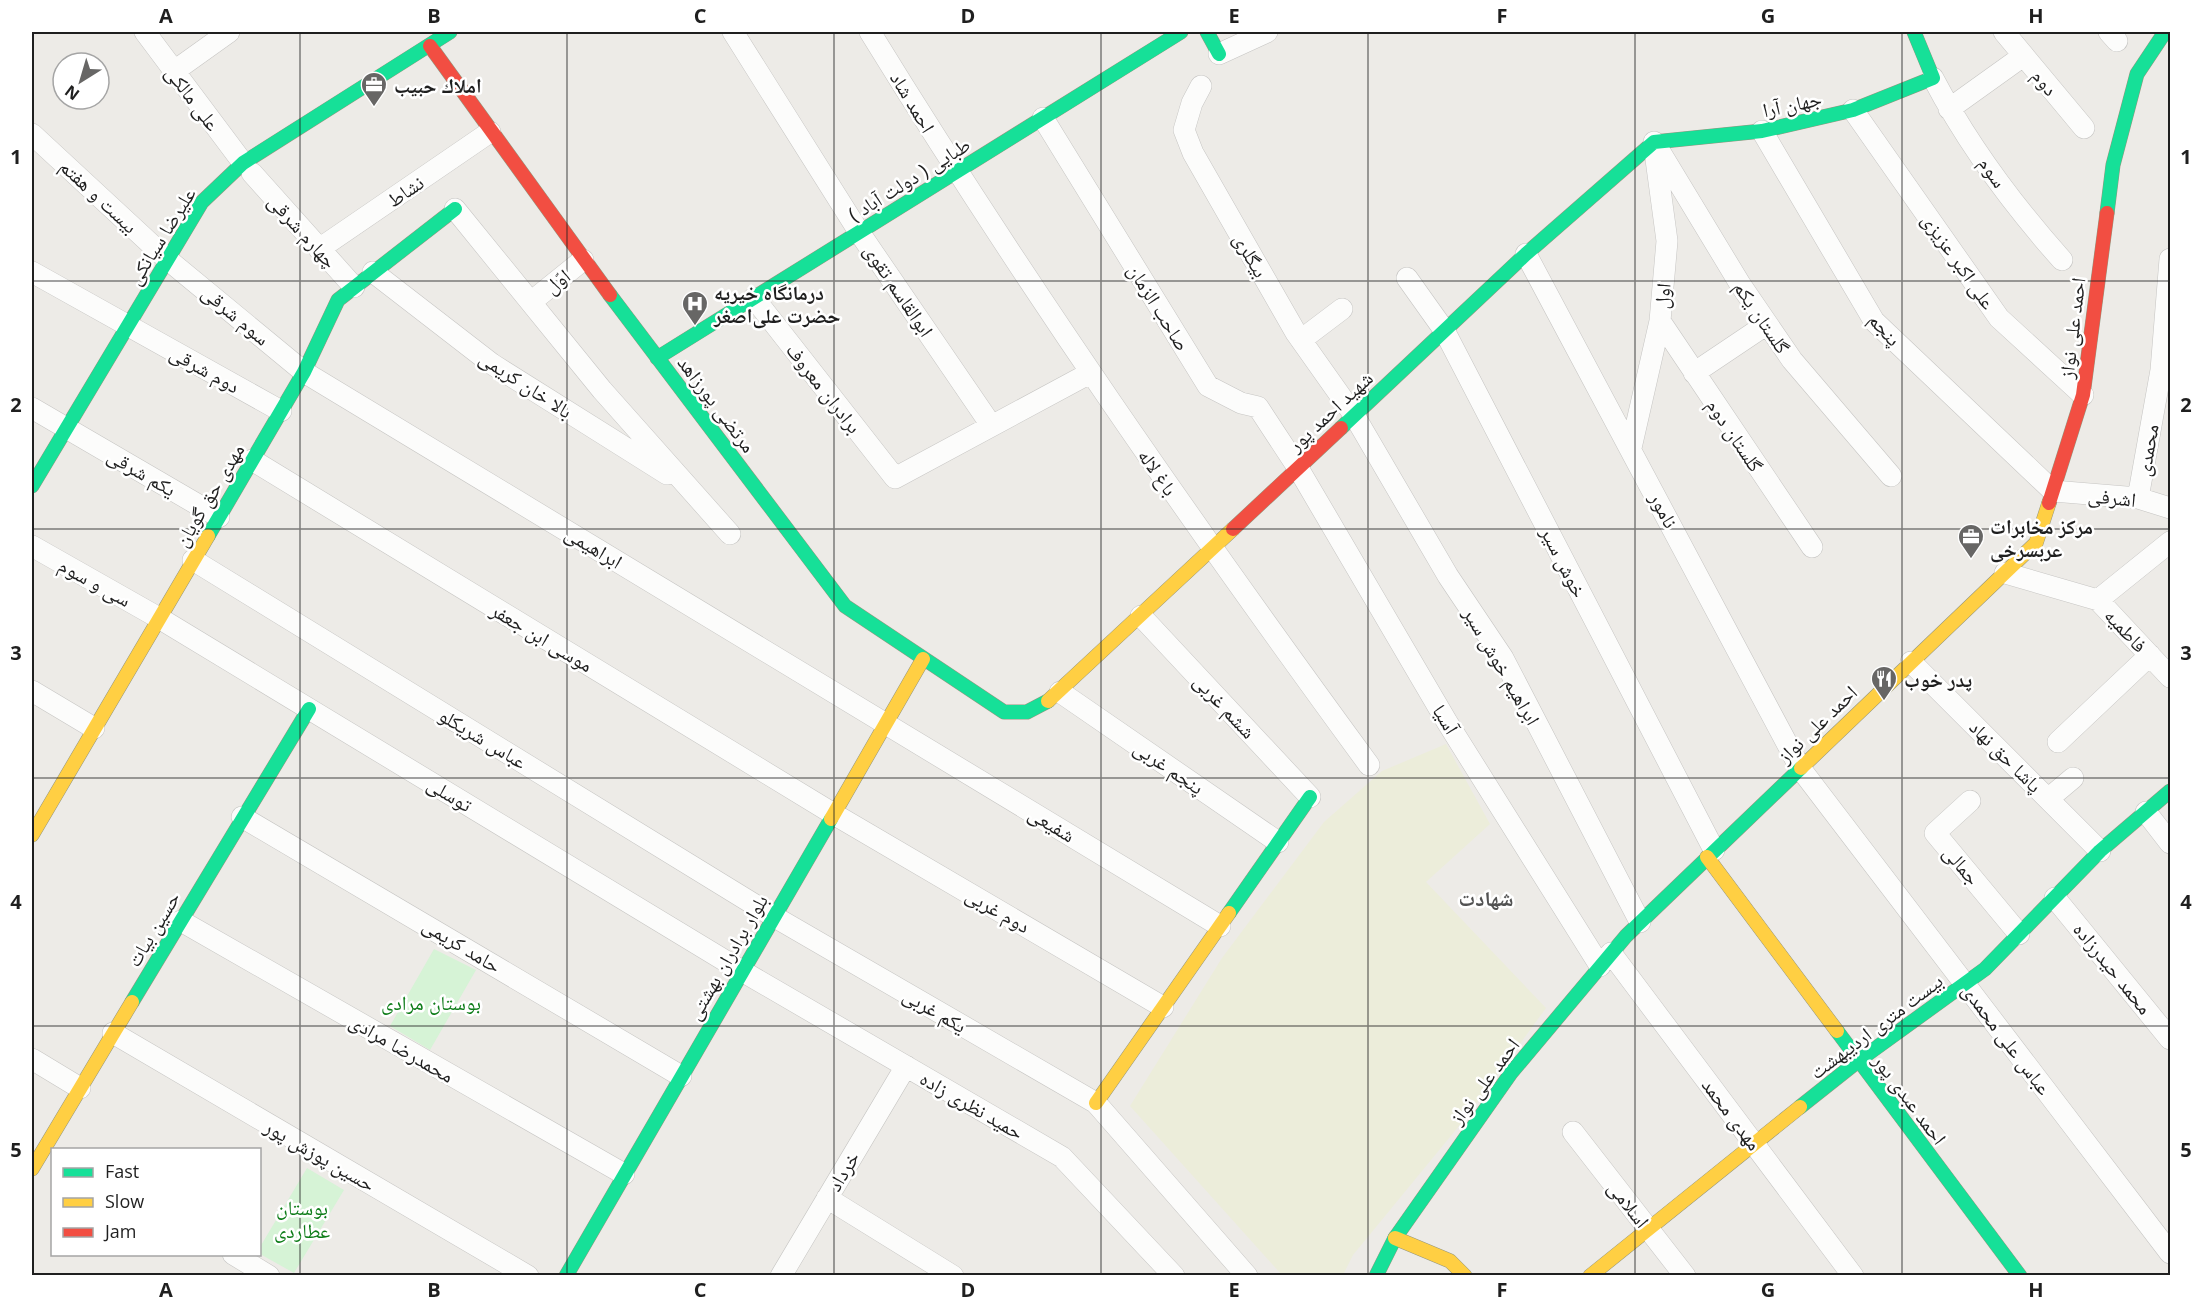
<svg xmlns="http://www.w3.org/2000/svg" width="2202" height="1307" font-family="'Open Sans','Noto Naskh Arabic',sans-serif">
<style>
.farmland{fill:#ecedda}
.park{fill:#d6f3d6}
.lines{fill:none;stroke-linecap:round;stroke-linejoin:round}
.street-casing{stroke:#c6c5c3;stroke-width:22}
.fast-casing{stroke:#94967f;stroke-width:15}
.slow-casing{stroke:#94967f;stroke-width:15}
.jam-casing{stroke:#94967f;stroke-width:15}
.street{stroke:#fcfcfb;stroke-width:21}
.fast{stroke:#16e098;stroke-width:14}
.slow{stroke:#ffcf43;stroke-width:14}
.jam{stroke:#f24e42;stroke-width:14}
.grid{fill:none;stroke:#1f1f1f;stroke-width:1.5;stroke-opacity:0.55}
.labels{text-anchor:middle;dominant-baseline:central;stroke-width:5;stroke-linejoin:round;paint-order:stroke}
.street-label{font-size:20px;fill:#1f1f1f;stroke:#fff}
.poi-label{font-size:20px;font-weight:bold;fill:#1f1f1f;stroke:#fff;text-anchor:start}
.park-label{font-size:20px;fill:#0d7c18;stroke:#fff}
.neighbourhood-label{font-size:21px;font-weight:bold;fill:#525252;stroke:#fff}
.neatline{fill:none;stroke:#1f1f1f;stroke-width:2}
.grid-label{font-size:20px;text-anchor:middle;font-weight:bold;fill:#1f1f1f}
</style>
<rect width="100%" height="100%" fill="#edebe7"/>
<path class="farmland" d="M1446,744L1490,824L1426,882L1546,1008L1468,1115L1353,1255L1343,1275H1282L1130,1106L1222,958L1324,822L1382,771Z"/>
<path class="park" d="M434,949L476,970L430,1050L390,1026Z
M307,1168L344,1190L294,1273L260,1254V1247Z"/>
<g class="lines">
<defs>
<path id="street" d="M145,32L243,163
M733,32L859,232L991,425
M870,32C1025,284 1194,526 1369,765
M2004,32L2084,128
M2109,32L2117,41
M1219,54L1267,32
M173,72L229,32
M1933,78C1967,143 2013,205 2062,260
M1201,86L1192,103L1184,130L1193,153L1296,333L1354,415L1448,576L1503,658L1640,922
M1949,109L2023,56
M1853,110L1999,318L2083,395
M1043,118L1208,386L1241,403L1258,407L1298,468L1447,722L1600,966
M1762,131L1874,321L2053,491L2138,498L2170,508
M32,134L167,259L304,372L1220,926
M1654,142L1740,284L1792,360L1891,476
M252,173L354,287
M455,209L602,390L730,534
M319,249L490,132
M1526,254L1800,768L2170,1253
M32,272L281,411
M373,272L492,364L667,474
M1407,278L1444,330L1714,850
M754,298L895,478L1090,373
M531,302L583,260
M1660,321L1812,547
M1301,340L1342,309
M1694,373L1767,324
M32,408L219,517
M1631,448L1660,321L1667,241L1655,152
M252,460L832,813L1163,1007
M2138,498L2161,370L2170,259
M32,546L159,618L742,971L1062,1157L1174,1276
M193,560L773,916L1096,1103L1247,1276
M2005,573L2098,600L2170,677
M2098,600L2170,542
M1141,616L1310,797
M1911,662L2100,851
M32,691L94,728
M1060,692L1278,842
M2058,742L2150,655
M2048,799L2073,778
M1970,801L1935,833L2019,934
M2146,812L2170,843
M242,817L681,1076
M2055,898L2170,1039
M181,921L624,1174
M1611,953L1853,1276
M113,1033L528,1276
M32,1059L80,1088
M1573,1132L1685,1276
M827,1198L953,1276
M233,1254L269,1276
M781,1276L906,1066"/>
<path id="fast" d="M1207,32L1219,54
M2107,213L2113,165L2137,74L2165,32
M610,295L845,606L1004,712H1027L1048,701
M657,358L1181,32
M1341,428L1526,254L1654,142L1762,131L1853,110L1933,78L1914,32
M32,486L202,202L243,163L450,32
M208,536L304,372L338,300L455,209
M1229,913L1310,797
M132,1002L309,709
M1837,1031L2020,1276
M1800,1107L1858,1061L1985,969L2100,851L2170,791
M566,1276L831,819
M1376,1276L1395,1238L1511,1073L1626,936L1801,768"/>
<path id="slow" d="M1048,701L1233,529
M1801,768L2036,543L2049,503
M831,819L923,659
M32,835L208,536
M1707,857L1837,1031
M1096,1103L1229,913
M32,1169L132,1002
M1395,1238L1450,1261L1465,1276
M1590,1276L1800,1107"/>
<path id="jam" d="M430,46L610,295
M2049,503L2083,395L2107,213
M1233,529L1341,428"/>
</defs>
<use href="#street" class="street-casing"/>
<use href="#fast" class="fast-casing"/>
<use href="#slow" class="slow-casing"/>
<use href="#jam" class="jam-casing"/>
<use href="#street" class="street"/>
<use href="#fast" class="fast"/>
<use href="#slow" class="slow"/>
<use href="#jam" class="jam"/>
</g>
<path class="grid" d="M300,32V1276M567,32V1276M834,32V1276M1101,32V1276M1368,32V1276M1635,32V1276M1902,32V1276M32,281H2170M32,529H2170M32,778H2170M32,1026H2170"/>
<defs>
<symbol id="office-pin" viewBox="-11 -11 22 30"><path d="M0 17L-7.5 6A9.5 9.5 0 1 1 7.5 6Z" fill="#676665" stroke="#fff"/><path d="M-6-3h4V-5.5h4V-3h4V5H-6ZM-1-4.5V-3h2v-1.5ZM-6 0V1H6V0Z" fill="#fff"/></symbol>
<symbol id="hospital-pin" viewBox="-11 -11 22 30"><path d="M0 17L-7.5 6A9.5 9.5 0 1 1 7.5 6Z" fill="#676665" stroke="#fff"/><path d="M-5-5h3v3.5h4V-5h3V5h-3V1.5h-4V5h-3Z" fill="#fff"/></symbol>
<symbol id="restaurant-pin" viewBox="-11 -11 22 30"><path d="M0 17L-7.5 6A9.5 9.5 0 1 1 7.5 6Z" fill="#676665" stroke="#fff"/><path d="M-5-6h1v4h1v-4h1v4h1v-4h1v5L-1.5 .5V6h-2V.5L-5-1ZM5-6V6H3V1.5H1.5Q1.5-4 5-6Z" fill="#fff"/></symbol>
</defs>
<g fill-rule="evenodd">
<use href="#office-pin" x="359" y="70" width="30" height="40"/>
<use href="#hospital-pin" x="680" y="289" width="30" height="40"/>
<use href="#office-pin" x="1956" y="522" width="30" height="40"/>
<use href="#restaurant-pin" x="1869" y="664" width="30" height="40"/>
</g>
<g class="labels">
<g class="street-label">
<text transform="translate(2045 82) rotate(50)">دوم</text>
<text transform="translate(193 98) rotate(53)">علی مالکی</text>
<text transform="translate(913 102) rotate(59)">احمد شاد</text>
<text transform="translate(1792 104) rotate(-12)">جهان آرا</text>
<text transform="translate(1993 172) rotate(55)">سوم</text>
<text transform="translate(909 179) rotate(-32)">طبایی ( دولت آباد )</text>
<text transform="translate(405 191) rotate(-34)">نشاط</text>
<text transform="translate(99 196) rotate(43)">بیست و هفتم</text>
<text transform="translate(303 231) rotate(48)">چهارم شرقی</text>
<text transform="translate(161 236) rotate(-58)">علیرضا سیانکی</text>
<text transform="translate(1251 255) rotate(60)">بیگلری</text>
<text transform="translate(1959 261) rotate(55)">علی اکبر عزیزی</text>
<text transform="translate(557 281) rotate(-39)">اوّل</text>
<text transform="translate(899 290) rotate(56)">ابوالقاسم تقوی</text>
<text transform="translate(1662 296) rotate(-85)">اول</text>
<text transform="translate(1159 307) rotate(58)">صاحب الزمان</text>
<text transform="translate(236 315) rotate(40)">سوم شرقی</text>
<text transform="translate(1762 317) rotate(56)">گلستان یکم</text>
<text transform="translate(2072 328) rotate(-83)">احمد علی نواز</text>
<text transform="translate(1885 329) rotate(48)">پنجم</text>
<text transform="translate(205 369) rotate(29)">دوم شرقی</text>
<text transform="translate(526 384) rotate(33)">بالا خان کریمی</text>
<text transform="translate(824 388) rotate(52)">برادران معروف</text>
<text transform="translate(717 404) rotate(53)">مرتضی پورزاهد</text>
<text transform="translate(1330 411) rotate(-43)">شهید احمد پور</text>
<text transform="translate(1735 435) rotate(56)">گلستان دوم</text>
<text transform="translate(2147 450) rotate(-80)">محمدی</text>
<text transform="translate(142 472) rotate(30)">یکم شرقی</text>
<text transform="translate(1158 472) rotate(55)">باغ لاله</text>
<text transform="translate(209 495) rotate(-59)">مهدی حق گویان</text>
<text transform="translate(2112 497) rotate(6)">اشرفی</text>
<text transform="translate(1664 510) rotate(62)">نامور</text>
<text transform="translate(594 547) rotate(31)">ابراهیمی</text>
<text transform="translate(1564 562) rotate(63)">خوش سیر</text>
<text transform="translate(95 582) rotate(29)">سی و سوم</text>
<text transform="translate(2126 630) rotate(47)">فاطمیه</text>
<text transform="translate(542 637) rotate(31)">موسی ابن جعفر</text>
<text transform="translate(1502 666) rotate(60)">ابراهیم خوش سیر</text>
<text transform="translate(1225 706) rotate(47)">ششم غربی</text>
<text transform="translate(1446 719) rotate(59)">آسیا</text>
<text transform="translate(1817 724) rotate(-44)">احمد علی نواز</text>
<text transform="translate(483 738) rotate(31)">عباس شریکلو</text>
<text transform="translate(2006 756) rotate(45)">پاشا حق نهاد</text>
<text transform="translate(1169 767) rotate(34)">پنجم غربی</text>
<text transform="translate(450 794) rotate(31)">توسلی</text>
<text transform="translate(1052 824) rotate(31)">شفیعی</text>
<text transform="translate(1962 865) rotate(50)">جمالی</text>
<text transform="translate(998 910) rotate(30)">دوم غربی</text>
<text transform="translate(153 929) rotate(-59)">حسین بیات</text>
<text transform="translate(462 945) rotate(31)">حامد کریمی</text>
<text transform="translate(727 957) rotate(-60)">بلوار برادران بهشتی</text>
<text transform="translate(2113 968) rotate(51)">محمد حیدرزاده</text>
<text transform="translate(935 1010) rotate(30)">یکم غربی</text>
<text transform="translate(1876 1026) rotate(-37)">بیست متری اردیبهشت</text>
<text transform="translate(2007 1039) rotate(53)">عباس علی محمدی</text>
<text transform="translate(402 1048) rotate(30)">محمدرضا مرادی</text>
<text transform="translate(1484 1081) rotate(-53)">احمد علی نواز</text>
<text transform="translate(1910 1099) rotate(53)">احمد عبدی پور</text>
<text transform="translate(972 1105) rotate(30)">حمید نظری زاده</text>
<text transform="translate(1732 1114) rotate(53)">مهدی محمد</text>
<text transform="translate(320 1155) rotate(30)">حسین پوزش پور</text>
<text transform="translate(843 1171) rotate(-59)">خرداد</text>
<text transform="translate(1629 1204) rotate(52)">اسلامی</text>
</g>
<g class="poi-label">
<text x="394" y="85">املاك حبيب</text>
<text x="714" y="292">درمانگاه خیریه<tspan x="714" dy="23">حضرت علی‌اصغر</tspan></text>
<text x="1990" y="526">مرکز مخابرات<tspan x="1990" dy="23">عربسرخی</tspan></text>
<text x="1904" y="679">پدر خوب</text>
</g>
<g class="park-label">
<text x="431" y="1002">بوستان مرادی</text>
<text x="302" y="1207">بوستان<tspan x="302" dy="23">عطاردی</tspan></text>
</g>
<g class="neighbourhood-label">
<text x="1486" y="898">شهادت</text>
</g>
</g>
<rect width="2202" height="1307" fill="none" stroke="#ffffff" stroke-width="66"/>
<rect x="51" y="1148" width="210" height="108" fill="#ffffff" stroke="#a5a5a5" stroke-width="1.5"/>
<rect x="63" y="1168" width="30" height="9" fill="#16e098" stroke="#a5a5a5" stroke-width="1.5"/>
<text x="105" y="1178" font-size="18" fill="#1f1f1f">Fast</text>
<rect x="63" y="1198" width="30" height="9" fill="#ffcf43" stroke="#a5a5a5" stroke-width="1.5"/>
<text x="105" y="1208" font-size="18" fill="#1f1f1f">Slow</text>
<rect x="63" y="1228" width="30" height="9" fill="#f24e42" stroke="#a5a5a5" stroke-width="1.5"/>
<text x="105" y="1238" font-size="18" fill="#1f1f1f">Jam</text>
<g transform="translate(81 81) rotate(217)"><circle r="28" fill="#ffffff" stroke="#a5a5a5" stroke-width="1.5"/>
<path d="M0-4.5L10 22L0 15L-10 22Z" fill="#676665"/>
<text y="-9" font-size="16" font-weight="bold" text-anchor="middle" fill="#1f1f1f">N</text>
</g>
<rect x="33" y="33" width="2136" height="1241" class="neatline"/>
<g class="grid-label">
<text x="166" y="23">A</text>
<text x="434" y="23">B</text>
<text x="700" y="23">C</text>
<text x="968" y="23">D</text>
<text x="1234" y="23">E</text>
<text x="1502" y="23">F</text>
<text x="1768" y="23">G</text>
<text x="2036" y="23">H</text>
<text x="16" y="164">1</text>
<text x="2186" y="164">1</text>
<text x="16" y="412">2</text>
<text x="2186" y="412">2</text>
<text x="16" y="660">3</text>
<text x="2186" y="660">3</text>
<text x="16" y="909">4</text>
<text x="2186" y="909">4</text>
<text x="16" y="1157">5</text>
<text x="2186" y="1157">5</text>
<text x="166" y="1297">A</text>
<text x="434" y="1297">B</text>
<text x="700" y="1297">C</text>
<text x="968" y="1297">D</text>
<text x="1234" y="1297">E</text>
<text x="1502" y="1297">F</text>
<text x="1768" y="1297">G</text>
<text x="2036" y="1297">H</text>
</g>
</svg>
